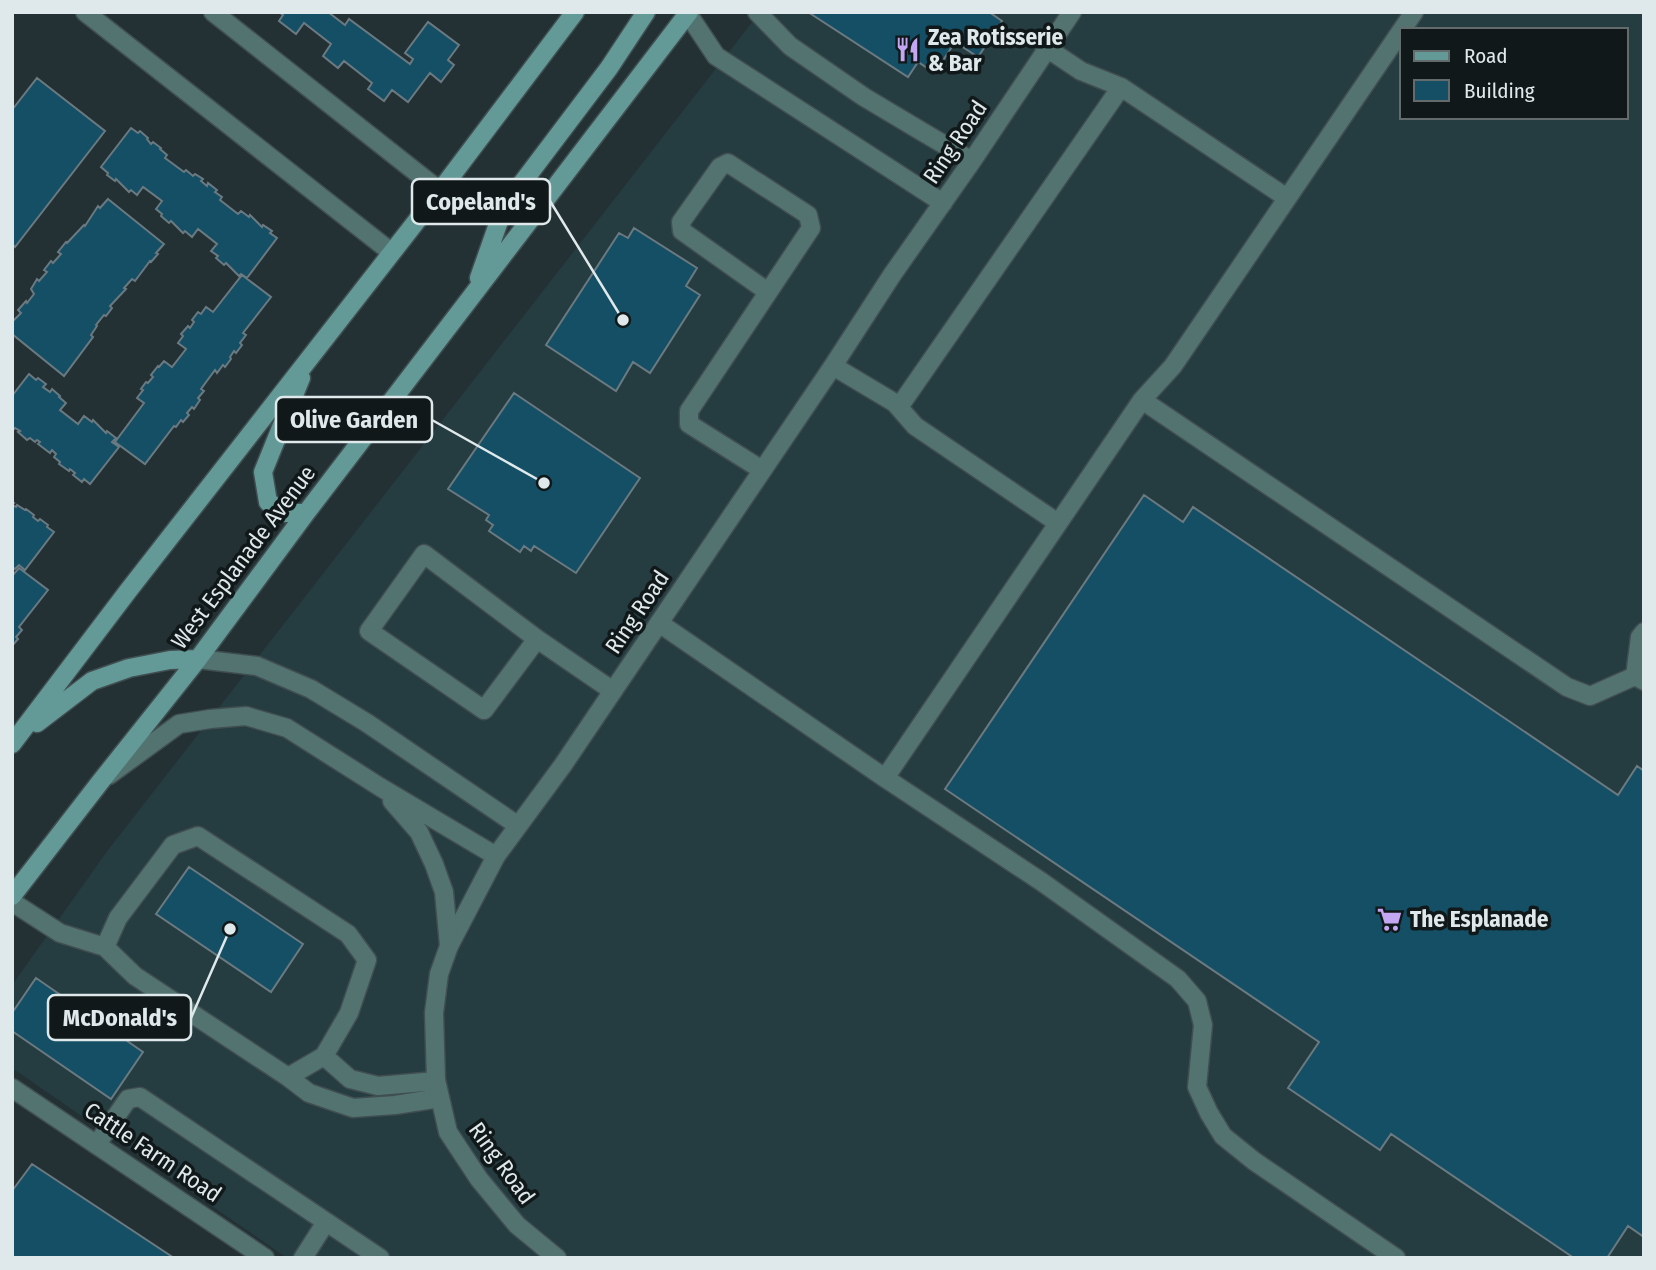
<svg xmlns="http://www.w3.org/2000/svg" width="1656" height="1270" font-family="'Fira Sans Condensed',sans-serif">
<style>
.built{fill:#253c40;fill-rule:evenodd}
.building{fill:#144f65;stroke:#6b7980;stroke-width:2}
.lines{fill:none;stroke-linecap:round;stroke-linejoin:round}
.service-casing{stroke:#414e51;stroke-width:21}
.minor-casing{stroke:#414e51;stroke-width:21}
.tertiary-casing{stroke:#414e51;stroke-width:21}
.secondary-casing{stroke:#414e51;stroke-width:21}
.service{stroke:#527370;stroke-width:18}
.minor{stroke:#527370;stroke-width:18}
.tertiary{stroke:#527370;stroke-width:18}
.secondary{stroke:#639996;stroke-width:18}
.labels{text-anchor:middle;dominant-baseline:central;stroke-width:7;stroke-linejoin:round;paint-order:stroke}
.poi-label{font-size:23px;font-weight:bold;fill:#dfe8ea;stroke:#111819;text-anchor:start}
.street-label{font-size:23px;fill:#dfe8ea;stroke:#111819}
.leader{fill:none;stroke:#dfe8ea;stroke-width:2.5}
.callout-dot{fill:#dfe8ea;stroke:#111819;stroke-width:2.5}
.callout{fill:#111819;stroke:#dfe8ea;stroke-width:2.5}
.callout-label{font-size:24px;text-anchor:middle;font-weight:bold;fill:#dfe8ea}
</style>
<rect width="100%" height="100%" fill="#233134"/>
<path class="built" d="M760,12H1644V1258H287L12,1068V985L108,850ZM1402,30H1626V117H1402Z"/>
<path class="building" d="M279,12H328L345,25L349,19L410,64L413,59L405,53L428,22L459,45L448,60L454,65L441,82L430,73L408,102L392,90L384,101L368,89L372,83L344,61L338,68L323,56L331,44L304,23L296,34L279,21L283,15Z
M808,12H989L1002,21L978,57L955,42L935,73L918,62L908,77Z
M37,78L105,131L15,247L12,244V110Z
M131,128L138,133L140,131L148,138L147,139L151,144L153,142L161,148L160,149L167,155L165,158L184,172L186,170L193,176L195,174L203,179L201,181L207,186L208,183L217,190L215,192L222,197L220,200L238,214L241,211L249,217L250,215L262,227L263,225L272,231L270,233L277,238L247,278L241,274L239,276L226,263L224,265L216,258L218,256L211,251L217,244L198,229L192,237L185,231L183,233L171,221L169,223L161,216L162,214L156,209L162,201L143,187L137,195L131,190L129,192L116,179L115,181L107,175L108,173L101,167Z
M108,199L164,244L156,253L158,254L151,262L150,261L135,281L132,279L124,288L126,289L110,306L112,308L106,316L104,315L96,325L97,326L91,335L93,337L64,376L12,334V322L21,313L18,310L26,301L27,303L34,294L31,289L37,279L39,281L47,272L44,270L51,261L53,263L61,254L58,252L66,242L67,243L84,225L85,226L98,206L100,208Z
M634,228L697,268L686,286L700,295L650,373L633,362L616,391L546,345L619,233L628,238Z
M242,275L271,297L243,333L246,335L240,343L242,345L236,353L234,351L230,357L231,359L225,367L223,365L217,373L215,370L201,389L204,391L198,398L200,400L194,409L192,407L187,413L189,415L183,422L181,420L176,427L174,426L145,464L115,442L144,403L137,398L143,390L141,389L146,382L148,383L153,377L151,375L158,366L159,367L164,361L172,367L186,349L178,343L183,336L181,334L188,326L190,328L194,322L192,320L198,312L201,314L206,307L213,312Z
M29,374L36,380L38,378L46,384L43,387L50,392L52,389L60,396L59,397L66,403L60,410L78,424L84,416L92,422L93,420L106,433L107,431L116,438L112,442L119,447L90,484L84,479L82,482L73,475L75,473L70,469L69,471L59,464L60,462L54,457L56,454L52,450L50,453L38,444L40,442L37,440L35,442L30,438L27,440L18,432L20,431L15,428L13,430L12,429V396Z
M514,393L640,478L576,573L534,546L531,551L524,546L520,552L489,531L493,525L486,520L489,515L448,489Z
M1144,495L1183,522L1193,507L1618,795L1637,766L1644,771V1237L1628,1226L1607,1258H1574L1391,1134L1380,1150L1288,1088L1319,1042L945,789Z
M12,502L14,503L12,505L16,507L17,505L25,510L26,509L34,515L33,517L38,521L40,519L48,525L47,527L54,532L25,570L19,565L15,569L12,567Z
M19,568L48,590L19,627L22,630L16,637L18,639L12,646V576Z
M189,867L303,944L271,992L156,914Z
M36,978L143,1052L111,1099L12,1031V1013Z
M32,1164L174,1258H12V1191Z"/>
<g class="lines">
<defs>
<path id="service" d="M85,12L391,252
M213,12L440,191
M1048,49L1081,71L1121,87L1287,198
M833,366L895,403L915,426L1058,523
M1142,400L1567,687L1590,696L1635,676L1644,681
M899,407L1121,87
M762,470L689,424V411L811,228L808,215L728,163L720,167L681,222L682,231L768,292
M659,623L885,778
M537,639L484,710L369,631L424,554L537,639L613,691
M1635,676L1640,637L1644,632
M12,902L60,933L105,947
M324,1056L350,1079L378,1086L436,1081
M288,1077L324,1056L349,1013L367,960L348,934L198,836L173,845L118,918L105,947L135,976L288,1077L309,1093L353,1108L395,1105L440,1098
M97,1144L128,1099L140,1097L380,1258
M303,1258L326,1222
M1396,1258L1254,1161L1223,1136L1209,1113L1197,1087L1203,1025L1197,1001L1178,979L1042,882L885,778L1142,400L1173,366L1414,12"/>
<path id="minor" d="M496,856L449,946L439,974L434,1013L436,1080L448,1132L479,1179L517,1225L557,1258
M12,1088L265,1258"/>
<path id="tertiary" d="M757,12L790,46L864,97L921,131L972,161
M688,14L716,56L943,203
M198,659L257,666L311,689L367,723L517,825
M109,775L179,724L210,719L246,716L287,728L380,787L496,856L563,765L613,691L833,366L892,275L972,161L1072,12
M392,801L419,832L434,864L444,892L449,946"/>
<path id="secondary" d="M479,278L504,207L609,68L646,12
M301,378L263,472L268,502L286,513H306
M37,723L92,681L129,668L170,660L198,659
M12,744L128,591L440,191L575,12
M12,896L101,781L198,659L306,513L689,12"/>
</defs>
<use href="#service" class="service-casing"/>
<use href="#minor" class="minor-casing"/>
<use href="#tertiary" class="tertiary-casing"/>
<use href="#secondary" class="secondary-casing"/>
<use href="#service" class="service"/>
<use href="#minor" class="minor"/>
<use href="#tertiary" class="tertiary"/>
<use href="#secondary" class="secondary"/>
</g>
<defs>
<symbol id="restaurant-bare" viewBox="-9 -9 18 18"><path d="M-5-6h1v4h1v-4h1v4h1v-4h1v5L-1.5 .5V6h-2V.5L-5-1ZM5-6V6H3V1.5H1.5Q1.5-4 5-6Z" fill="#c3a7f2" stroke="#111819" stroke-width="2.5" paint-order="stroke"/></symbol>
<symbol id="supermarket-bare" viewBox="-9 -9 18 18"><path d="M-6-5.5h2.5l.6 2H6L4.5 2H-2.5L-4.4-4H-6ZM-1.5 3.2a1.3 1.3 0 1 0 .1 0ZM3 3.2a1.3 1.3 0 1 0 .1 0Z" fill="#c3a7f2" stroke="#111819" stroke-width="2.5" paint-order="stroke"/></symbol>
</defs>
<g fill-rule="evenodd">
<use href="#restaurant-bare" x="890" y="32" width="35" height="35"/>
<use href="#supermarket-bare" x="1372" y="902" width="35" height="35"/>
</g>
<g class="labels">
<g class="poi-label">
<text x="928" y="37">Zea Rotisserie<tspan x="928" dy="26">&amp; Bar</tspan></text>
<text x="1410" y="919">The Esplanade</text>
</g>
<g class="street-label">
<text transform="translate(955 142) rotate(-56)">Ring Road</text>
<text transform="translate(243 557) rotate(-53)">West Esplanade Avenue</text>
<text transform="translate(637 612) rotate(-56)">Ring Road</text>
<text transform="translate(153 1152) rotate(34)">Cattle Farm Road</text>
<text transform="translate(502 1163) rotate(54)">Ring Road</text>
</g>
</g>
<path class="leader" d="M623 320L550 201M544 483L432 420M230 929L191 1018"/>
<g class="callout-dot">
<circle cx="623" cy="320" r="7"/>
<circle cx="544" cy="483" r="7"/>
<circle cx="230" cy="929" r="7"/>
</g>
<g class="callout">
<rect x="412" y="179" width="138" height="45" rx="7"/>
<rect x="276" y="397" width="156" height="45" rx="7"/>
<rect x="48" y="995" width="143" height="45" rx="7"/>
</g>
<g class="callout-label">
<text x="481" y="210">Copeland's</text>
<text x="354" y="428">Olive Garden</text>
<text x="120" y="1026">McDonald's</text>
</g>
<rect width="1656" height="1270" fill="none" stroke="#dfe8ea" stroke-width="28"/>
<rect x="1400" y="28" width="228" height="91" fill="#111819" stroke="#636b6d" stroke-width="2"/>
<rect x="1414" y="51" width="35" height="10" fill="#639996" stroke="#636b6d" stroke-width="2"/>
<text x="1464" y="63" font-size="21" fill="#dfe8ea">Road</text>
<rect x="1414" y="80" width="35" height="21" fill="#144f65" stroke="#636b6d" stroke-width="2"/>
<text x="1464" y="98" font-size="21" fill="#dfe8ea">Building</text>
</svg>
